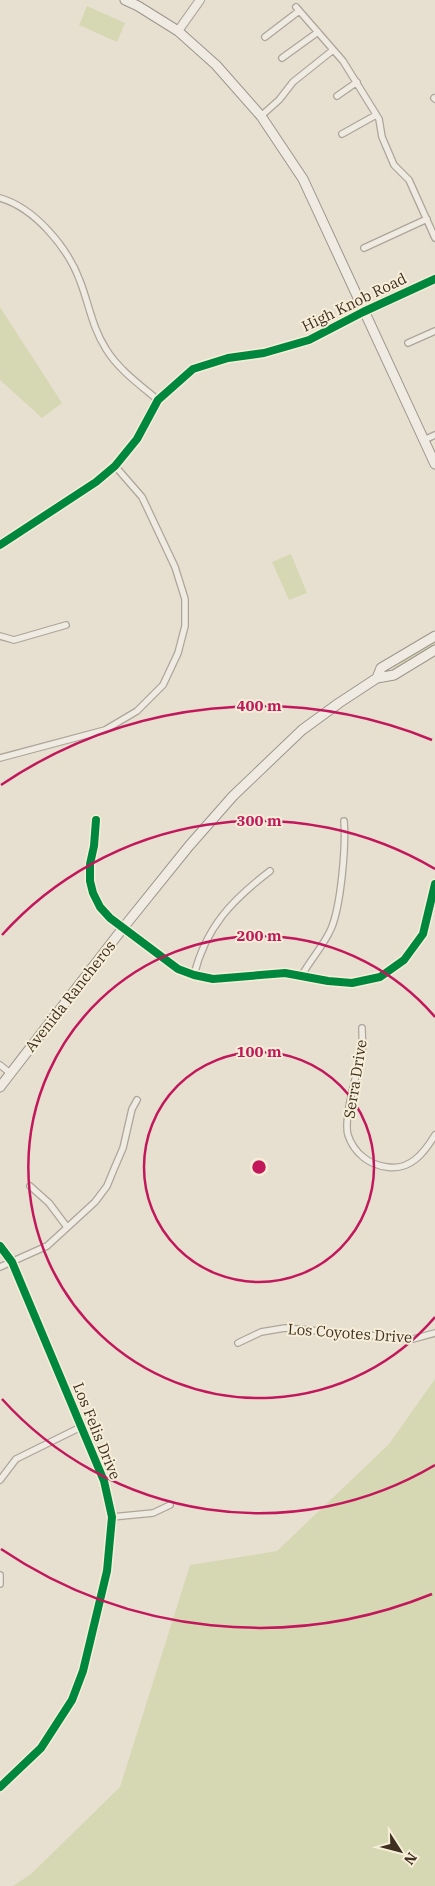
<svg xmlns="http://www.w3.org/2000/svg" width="435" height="1886" font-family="'IBM Plex Serif',serif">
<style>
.green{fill:#d6d7b3}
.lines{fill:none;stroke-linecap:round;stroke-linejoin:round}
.minor-casing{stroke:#ada599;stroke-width:8}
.tertiary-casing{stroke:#ada599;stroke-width:10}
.secondary-casing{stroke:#9c958a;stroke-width:11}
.minor{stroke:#efebe3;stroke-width:5.5}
.tertiary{stroke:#efebe3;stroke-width:8}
.secondary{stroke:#efebe3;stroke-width:9}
.cycleway-casing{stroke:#f7eed8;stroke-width:11}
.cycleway{stroke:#00873e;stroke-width:8}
.ring{fill:none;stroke:#c2185b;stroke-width:2.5}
.labels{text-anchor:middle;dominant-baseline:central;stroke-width:4;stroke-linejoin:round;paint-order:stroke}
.street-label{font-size:15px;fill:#3d2e20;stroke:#f7eed8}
.centre{fill:#c2185b;stroke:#f7eed8;stroke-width:2.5}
.ring-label{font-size:15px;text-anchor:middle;font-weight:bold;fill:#c2185b;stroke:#f7eed8;stroke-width:4;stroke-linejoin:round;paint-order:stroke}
</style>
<rect width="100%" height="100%" fill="#e7e0d1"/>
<path class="green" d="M87,6L125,23L117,42L79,25Z
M0,307L62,403L42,418L0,380Z
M291,554L307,593L289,600L272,562Z
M435,639V648L386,674L414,652Z
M435,1379V1886H13L31,1874L120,1787L190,1565L277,1551L389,1444Z"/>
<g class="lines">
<defs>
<path id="minor" d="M296,7L343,61L379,119L382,137L394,165L409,180L435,238
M265,37L299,11
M282,58L318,32
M337,96L357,82
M434,98L435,99
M261,116L279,100L293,82L333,50
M342,134L376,115
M0,198C35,208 68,248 80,281C89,304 92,327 106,349C118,369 140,385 158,400
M364,248L427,219
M408,343L435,331
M424,440L435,435
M0,545L96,482L115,466L137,439L158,400L193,369L228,358L264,353L309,340L363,312L435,279
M0,636L14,640L66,625
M0,758L105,730L137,711L163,685L178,653L185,626V599L175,567L142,497L115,466
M96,820L94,846L90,864V881L93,893L100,907L110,918L178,969L194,975L213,979L285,973L328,981L352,983L380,977L404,960L423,934L435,884
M194,975C206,927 232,900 270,871
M302,975C311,959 324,945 331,929C341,906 346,846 344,821
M362,1028C362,1035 363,1043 362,1051C358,1070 343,1118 348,1135C354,1153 369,1165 387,1167C410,1171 424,1153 435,1135
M0,1065L10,1073
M30,1186L49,1203L67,1227
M0,1246L12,1262L104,1481L112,1517L107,1571L83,1671L72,1700L41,1748L0,1787
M0,1267L47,1246L95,1202L107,1186L114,1169L123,1148L132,1109L137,1100
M238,1343L261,1332L285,1328L413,1339L435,1333
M0,1480L16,1459L81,1427
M112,1517L153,1513L170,1505
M0,1575V1584"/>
<path id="tertiary" d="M178,31L200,0"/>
<path id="secondary" d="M125,0L138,6L178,31L216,65L261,116L303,179L435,464
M377,678L381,668L435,636
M0,1087L123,928L189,846L233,796L302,730L339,703L377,678L394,675L435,650"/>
</defs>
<use href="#minor" class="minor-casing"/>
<use href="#tertiary" class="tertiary-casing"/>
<use href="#secondary" class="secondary-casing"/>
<use href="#minor" class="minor"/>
<use href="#tertiary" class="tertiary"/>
<use href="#secondary" class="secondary"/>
<defs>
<path id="cycleway" d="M0,545L96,482L115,466L137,439L158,400L193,369L228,358L264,353L309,340L363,312L435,279
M96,820L94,846L90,864V881L93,893L100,907L110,918L178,969L194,975L213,979L285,973L328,981L352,983L380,977L404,960L423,934L435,884
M0,1246L12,1262L104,1481L112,1517L107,1571L83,1671L72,1700L41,1748L0,1787"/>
</defs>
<use href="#cycleway" class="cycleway-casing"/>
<use href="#cycleway" class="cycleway"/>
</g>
<g class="ring">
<circle cx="259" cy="1167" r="115"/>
<path d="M435 1317A231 231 0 1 1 435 1017"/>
<path d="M435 1465A346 346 0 0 1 2 1399M2 935A346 346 0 0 1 435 869"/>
<path d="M432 1594A461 461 0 0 1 1 1549M1 785A461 461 0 0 1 432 740"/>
</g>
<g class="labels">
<g class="street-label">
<text transform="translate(354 302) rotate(-26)">High Knob Road</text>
<text transform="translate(70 996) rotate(-52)">Avenida Rancheros</text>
<text transform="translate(355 1079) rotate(-81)">Serra Drive</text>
<text transform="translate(350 1333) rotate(4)">Los Coyotes Drive</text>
<text transform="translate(97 1431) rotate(68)">Los Felis Drive</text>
</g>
</g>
<circle cx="259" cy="1167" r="8" class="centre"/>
<g class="ring-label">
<text x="259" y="711">400 m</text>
<text x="259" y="826">300 m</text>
<text x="259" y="941">200 m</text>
<text x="259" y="1057">100 m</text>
</g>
<g transform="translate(400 1851) rotate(126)" stroke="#f7eed8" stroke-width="4" paint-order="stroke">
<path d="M0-4L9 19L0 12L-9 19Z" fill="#3d2e20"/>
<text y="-8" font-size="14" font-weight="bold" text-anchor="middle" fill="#3d2e20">N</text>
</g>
</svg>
